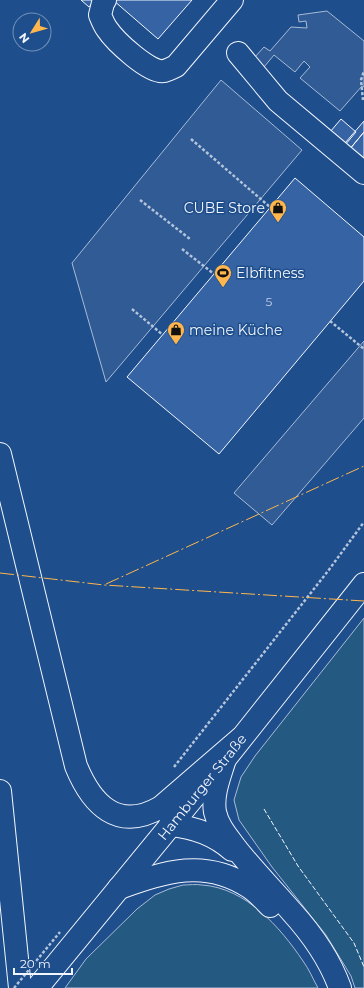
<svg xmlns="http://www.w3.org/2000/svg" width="364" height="988" font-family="Montserrat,sans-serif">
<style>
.green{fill:#245a82;stroke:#a8bbd7}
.parking{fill:#305b95;stroke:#a8bbd7}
.building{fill:#3563a3;stroke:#f2f6ff}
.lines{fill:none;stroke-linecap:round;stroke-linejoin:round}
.minor-casing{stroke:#f2f6ff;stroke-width:24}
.major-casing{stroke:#f2f6ff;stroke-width:24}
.highway-casing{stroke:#f2f6ff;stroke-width:24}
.path{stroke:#b3c4dc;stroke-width:2.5;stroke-dasharray:3 2;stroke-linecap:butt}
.minor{stroke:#1f4e8c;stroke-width:22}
.major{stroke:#1f4e8c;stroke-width:22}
.highway{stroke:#1f4e8c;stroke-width:22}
.path-bridge{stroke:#b3c4dc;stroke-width:2.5;stroke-dasharray:3 2;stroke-linecap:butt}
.fence{stroke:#f2f6ff;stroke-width:1;stroke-dasharray:5 2;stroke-linecap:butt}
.power{stroke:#ffb74d;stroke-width:1;stroke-dasharray:14 3 2 3;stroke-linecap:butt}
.labels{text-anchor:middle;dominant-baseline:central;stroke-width:3;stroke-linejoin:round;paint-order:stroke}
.number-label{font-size:12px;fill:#c3d1e8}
.poi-label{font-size:14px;fill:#f2f6ff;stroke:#1f4e8c;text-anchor:start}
.street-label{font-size:14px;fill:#f2f6ff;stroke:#1f4e8c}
</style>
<rect width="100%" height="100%" fill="#1f4e8c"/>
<path class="green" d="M364,618V988H355L351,976L326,935L272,867L239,820L234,800L241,777L255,756Z
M183,885C189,885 196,884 202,885C246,888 280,927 303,961C309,969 313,979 318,988H65L86,959L137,909L155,895L169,889Z"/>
<path class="parking" d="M327,11L364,41V87L362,86L340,111L300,78L310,67L304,61L295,72L274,55L264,67L254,58L264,47L270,51L291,27L307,28L306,21L299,22L298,15Z
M221,80L302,150L106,382L72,263Z
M364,341V418L272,525L234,493Z"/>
<path class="building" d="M81,0H95L89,7Z
M113,0H192L158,39Z
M341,119L356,132L345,145L330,132Z
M364,121V132L349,150H339Z
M364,132V162L349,150Z
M295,178L364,237V281L219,454L127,377Z"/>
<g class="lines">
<defs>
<path id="minor" d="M105,0L103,3L100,15C102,20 104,25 107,29C115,41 150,74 164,71C168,70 172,68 176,66L232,0
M238,53L278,101L364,173"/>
<path id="major" d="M37,988L225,759L364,584"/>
<path id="highway" d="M0,454L76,766C92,805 118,832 161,807L241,738
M225,759C220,776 212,794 215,812C218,826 227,836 235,847C252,869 272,889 291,911C311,933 330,960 340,988
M0,791L20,988
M170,825C194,827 214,834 232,850
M119,888C165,872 204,858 249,887C257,892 264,900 270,906"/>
</defs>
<use href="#minor" class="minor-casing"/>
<use href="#major" class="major-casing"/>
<use href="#highway" class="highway-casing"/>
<path class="path" d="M363,100L361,80L364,71
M191,139L270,207
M140,200L190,239
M182,249L214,274
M132,309L163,335
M330,321L364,349
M174,767L328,571L364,522"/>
<use href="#minor" class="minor"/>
<use href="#major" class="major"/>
<use href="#highway" class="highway"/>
<path class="path-bridge" d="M14,988L60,932"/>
<path class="fence" d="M264,809L298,866L354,943L364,967"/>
<path class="power" d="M0,573L104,585L364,601
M106,584L364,466"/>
</g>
<defs>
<symbol id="shop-pin" viewBox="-11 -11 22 30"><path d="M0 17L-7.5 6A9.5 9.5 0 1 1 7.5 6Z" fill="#ffb74d" stroke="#1f4e8c"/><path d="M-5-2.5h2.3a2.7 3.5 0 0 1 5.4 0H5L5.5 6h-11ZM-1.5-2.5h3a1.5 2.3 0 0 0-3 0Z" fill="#111"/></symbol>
<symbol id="stadium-pin" viewBox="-11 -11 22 30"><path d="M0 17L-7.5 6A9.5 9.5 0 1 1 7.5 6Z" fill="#ffb74d" stroke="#1f4e8c"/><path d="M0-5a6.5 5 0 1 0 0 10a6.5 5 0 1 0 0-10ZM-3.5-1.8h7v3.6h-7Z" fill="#111"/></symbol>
</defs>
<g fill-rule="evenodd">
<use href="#shop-pin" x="268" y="198" width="20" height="27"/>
<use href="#stadium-pin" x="213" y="263" width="20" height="27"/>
<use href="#shop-pin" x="166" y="320" width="20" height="27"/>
</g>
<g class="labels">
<g class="number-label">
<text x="269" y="301">5</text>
</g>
<g class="poi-label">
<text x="265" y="208" text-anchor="end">CUBE Store</text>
<text x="236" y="273">Elbfitness</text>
<text x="189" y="330">meine Küche</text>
</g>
<g class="street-label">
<text transform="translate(202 787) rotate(-51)">Hamburger Straße</text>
</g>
</g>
<g transform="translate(32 32) rotate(233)"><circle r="19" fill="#1f4e8c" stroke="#7391ba"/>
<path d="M0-3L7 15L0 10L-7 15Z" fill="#ffb74d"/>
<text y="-6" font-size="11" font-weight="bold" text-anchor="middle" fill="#f2f6ff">N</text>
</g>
<path d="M14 968v6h58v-6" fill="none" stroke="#f2f6ff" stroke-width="2"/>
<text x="20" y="968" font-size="12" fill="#f2f6ff" stroke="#1f4e8c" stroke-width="3" paint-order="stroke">20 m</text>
</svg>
